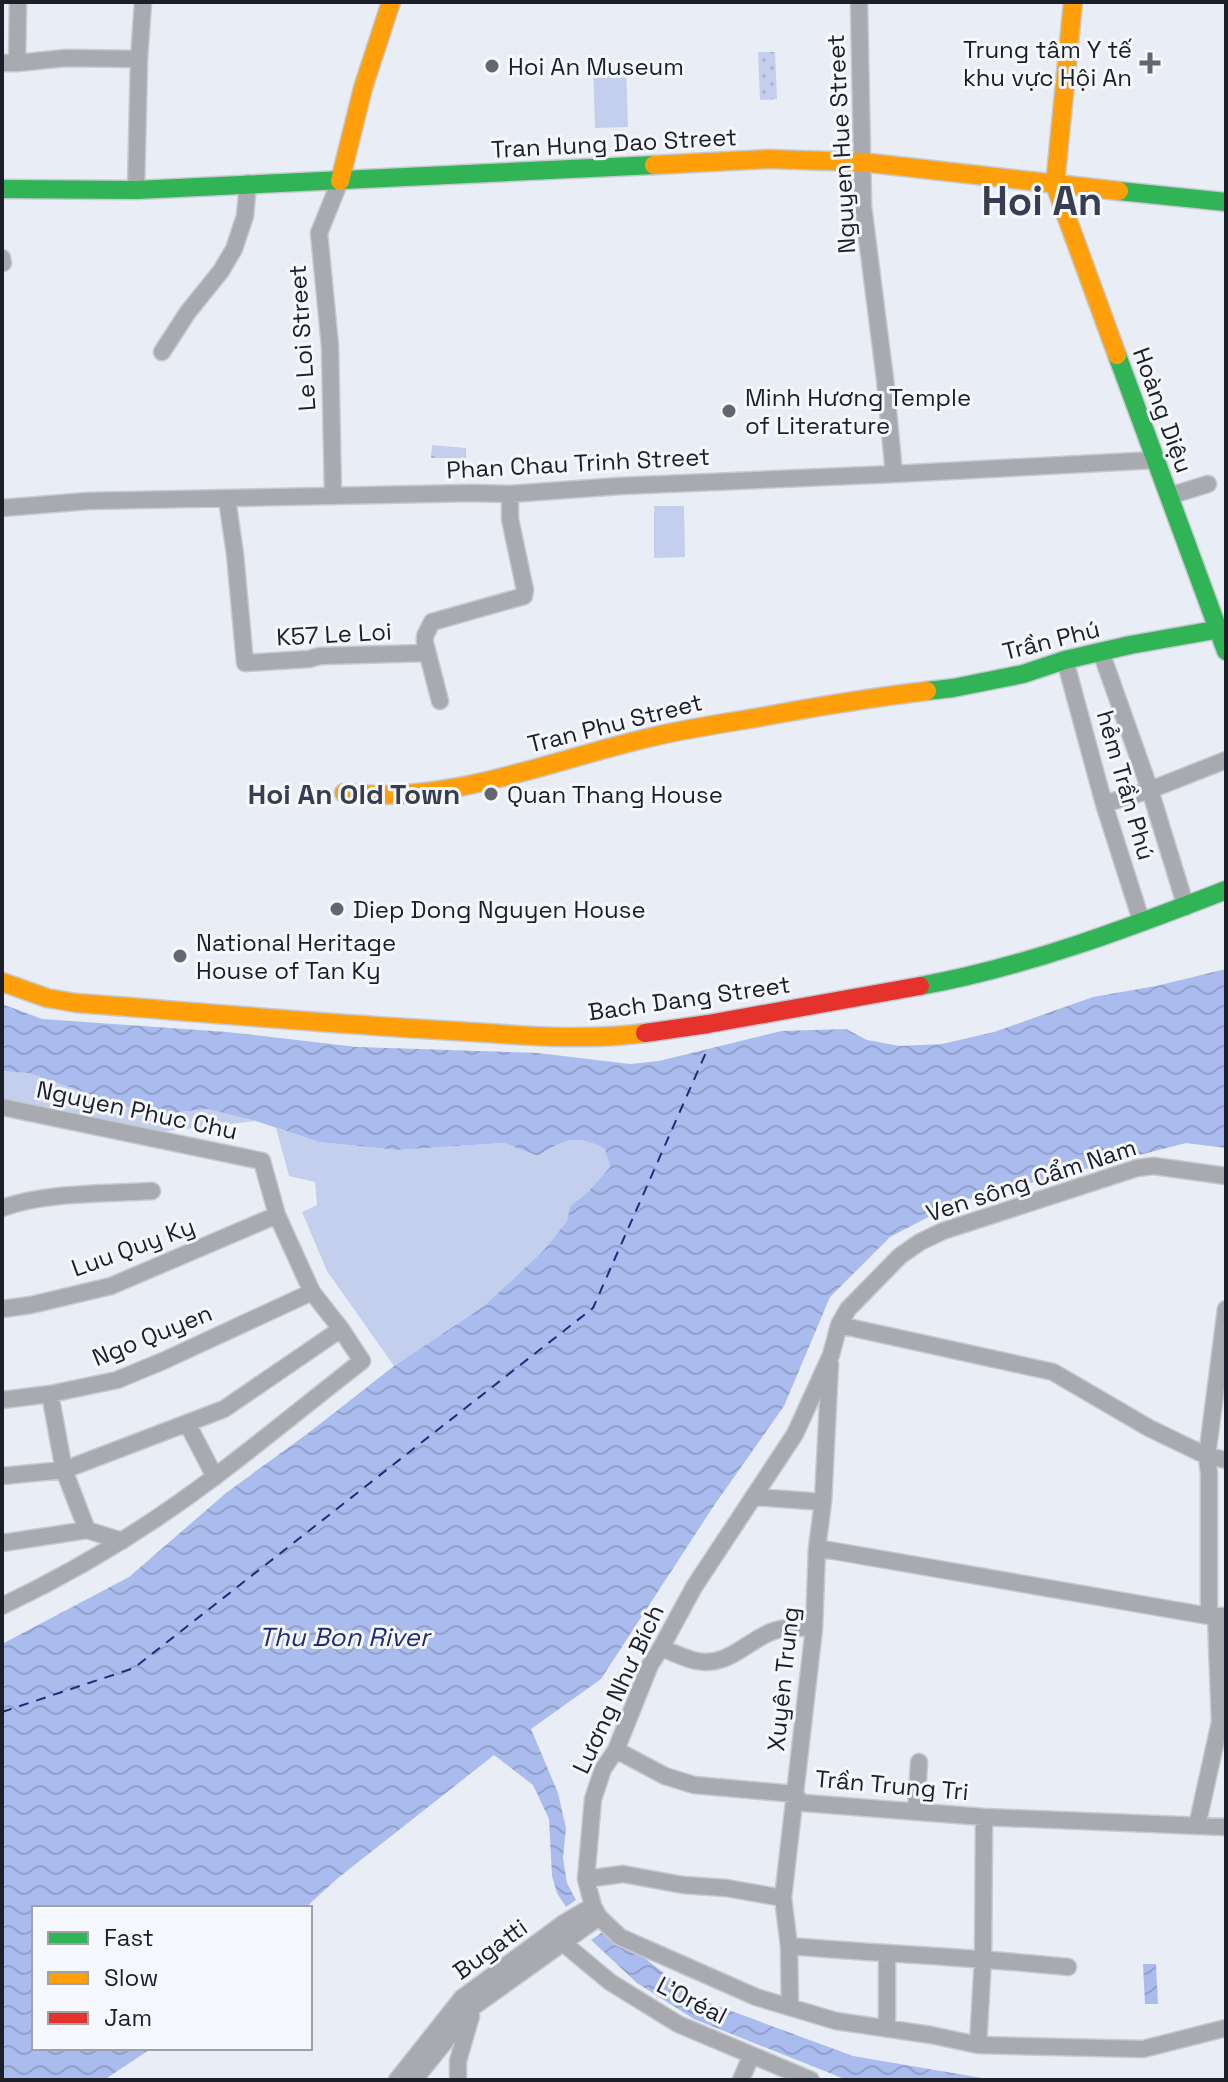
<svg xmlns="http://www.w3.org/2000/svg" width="1228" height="2082" font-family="'Space Grotesk',sans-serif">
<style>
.grass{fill:url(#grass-dots)}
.forest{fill:url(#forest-crowns)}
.park{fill:#c4cfed}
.water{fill:url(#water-waves)}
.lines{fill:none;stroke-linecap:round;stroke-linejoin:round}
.ferry{stroke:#1e2c7a;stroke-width:2;stroke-dasharray:10 8;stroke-linecap:butt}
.street-casing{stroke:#c5c9d0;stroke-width:19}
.fast-casing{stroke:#c5c9d0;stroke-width:21}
.slow-casing{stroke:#c5c9d0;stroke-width:21}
.jam-casing{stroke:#c5c9d0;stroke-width:21}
.street{stroke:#a8aaaf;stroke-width:16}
.fast{stroke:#30b455;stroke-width:18}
.slow{stroke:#ff9f0a;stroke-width:18}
.jam{stroke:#e5322d;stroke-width:18}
.poi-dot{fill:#636771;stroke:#f6f8fd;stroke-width:3}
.labels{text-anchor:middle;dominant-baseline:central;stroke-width:6;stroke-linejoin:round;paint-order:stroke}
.poi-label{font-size:24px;fill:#1b1f29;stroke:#f6f8fd;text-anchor:start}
.street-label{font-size:24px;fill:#1b1f29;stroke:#f6f8fd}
.water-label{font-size:26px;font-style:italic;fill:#1e2c7a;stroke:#f6f8fd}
.quarter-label{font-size:28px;font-weight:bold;fill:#373e54;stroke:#f6f8fd}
.town-label{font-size:40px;font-weight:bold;fill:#373e54;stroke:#f6f8fd}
</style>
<defs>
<pattern id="grass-dots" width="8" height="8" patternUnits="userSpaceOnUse" patternTransform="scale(2)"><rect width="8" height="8" fill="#c4cfed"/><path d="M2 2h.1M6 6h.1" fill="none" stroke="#a8b1cb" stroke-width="1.8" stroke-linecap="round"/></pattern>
<pattern id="forest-crowns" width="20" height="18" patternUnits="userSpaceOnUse" patternTransform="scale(2)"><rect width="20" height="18" fill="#c4cfed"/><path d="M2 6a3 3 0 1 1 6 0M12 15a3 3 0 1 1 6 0" fill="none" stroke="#a8b1cb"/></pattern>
<pattern id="water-waves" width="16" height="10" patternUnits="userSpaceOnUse" patternTransform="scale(2)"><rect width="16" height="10" fill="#abe"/><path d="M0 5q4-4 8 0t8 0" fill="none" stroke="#92a0cc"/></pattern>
</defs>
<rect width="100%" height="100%" fill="#e9edf6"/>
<path class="grass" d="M758,52H775L777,99L760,100Z"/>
<path class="forest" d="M432,445L466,448V458H431Z"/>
<path class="park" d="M626,65L628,127L595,128L593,66Z
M654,506H684L685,557L654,558Z
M2,1071L28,1073L151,1115L207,1109L256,1121L159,1132L2,1099Z
M276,1128L319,1142L397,1150L504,1143L538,1156C563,1139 578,1134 605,1149L610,1167L587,1193L570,1206L567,1221L543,1251L484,1306L394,1366L327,1271L302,1212L317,1205L315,1182L289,1176Z"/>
<path class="water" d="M1226,969V1148L1186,1143L957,1202L890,1237L830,1297L784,1406L713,1507L601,1679L531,1729L558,1793L566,1828L563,1858L567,1883L576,1900L566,1907L557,1893L552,1876L549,1819L533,1785L494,1755L338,1878L305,1908H34V2048H152L104,2080H2V1644L129,1577L226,1493L307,1434L394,1366L484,1306L543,1251L567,1221L570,1206L587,1193L610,1167L605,1149C578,1134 563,1139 538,1156L504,1143L397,1150L319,1142L256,1121L207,1109L151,1115L28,1073L2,1071V1004L42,1019L227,1032L357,1047L538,1053L630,1064L659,1061L781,1031L846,1029L867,1040L900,1046L942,1044L994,1032L1093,997L1156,986Z
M607,1929L696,1998L853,2056L982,2078L1046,2080H847L694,2019L637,1983L591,1940Z
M1143,1964H1156L1158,2004H1145Z"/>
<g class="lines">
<path class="ferry" d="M2,1712L134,1668L593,1308L708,1048"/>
<defs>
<path id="street" d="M859,2L863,206L885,379L894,474
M2,63H17L66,58L139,59
M17,63L18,2
M136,190L139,59L143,2
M2,258L3,263
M162,352L188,312L221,271L234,249L245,216L248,183
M333,495L330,346L319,233L340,181
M1169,496L1208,484
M227,499L235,554L245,663L309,659L320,656L426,653
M2,508L88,501L472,493L510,494L620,486L894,474L1156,460
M1101,652L1150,790L1226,760
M1065,660L1104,804L1142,923
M440,701L425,643V636L432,622L524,596L525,590L510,519V494
M1104,804L1150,790L1186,907
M2,1107L262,1161L277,1215L312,1292L341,1329L362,1361C313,1399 266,1438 217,1475C150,1526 78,1570 2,1606
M1226,1176L1154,1166L1137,1168L943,1231L920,1242L900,1256L848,1309L839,1325L831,1355L795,1434L694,1587L661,1648L650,1665L616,1750L603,1769L593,1799L586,1879L593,1906L599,1917L620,1937L756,1997L836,2021L931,2035L978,2045L1143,2049L1226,2028
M2,1208C47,1192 104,1194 152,1191
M2,1309L31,1305L111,1286L277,1215
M839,1325L1053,1372L1149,1428L1207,1456L1226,1460
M50,1394L64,1470L87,1530
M2,1400L50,1394L117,1380L163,1361L312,1292
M187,1423L215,1477
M2,1476L64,1470L224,1409L341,1329
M754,1497L823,1502
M2,1543L87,1530L122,1541
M817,1548L1209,1616H1226
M1209,1616V1474L1207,1456L1226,1309
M661,1648C673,1652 685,1659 697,1661C727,1667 746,1642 771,1632C784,1626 800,1628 814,1628
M616,1750L665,1776L694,1785L795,1794L799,1800L804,1803L984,1817L1226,1827
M916,1812L919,1762
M1197,1826L1220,1722L1216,1616
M586,1879L623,1874L683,1885L726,1888L783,1898
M562,1942L610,1982L678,2024L811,2080
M789,1946C882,1954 975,1957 1068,1967
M887,1954V2029
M790,2007L789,1946L783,1898L814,1628L817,1548L823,1502L830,1364
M978,2045L983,1958L984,1817
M397,2080L462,1998L564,1923L593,1906
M414,2080L473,2007L599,1917
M458,2080V2061L471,2016
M741,2080L751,2056"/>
<path id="fast" d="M2,189L136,190L654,165
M1119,191L1226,202
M1117,355L1226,651
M927,691L953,688L1023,674L1065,660L1130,645L1226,628
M920,986C1025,967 1126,929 1226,890"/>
<path id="slow" d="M1073,2L1055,185L1117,355
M654,165L767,159L861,162L1119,191
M340,181L363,88L391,2
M344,793C450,805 550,760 652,737C693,727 735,722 777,714C827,705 876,697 927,691
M2,982L47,998L76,1003C197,1012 318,1023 439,1030C508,1034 577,1042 645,1033"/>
<path id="jam" d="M645,1033L708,1024L920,986"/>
</defs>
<use href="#street" class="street-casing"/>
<use href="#fast" class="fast-casing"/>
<use href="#slow" class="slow-casing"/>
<use href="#jam" class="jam-casing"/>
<use href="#street" class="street"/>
<use href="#fast" class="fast"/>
<use href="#slow" class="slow"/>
<use href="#jam" class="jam"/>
</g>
<g class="poi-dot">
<path d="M1146 51h8v8h8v8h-8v8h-8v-8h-8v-8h8z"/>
<circle cx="492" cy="66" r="8"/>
<circle cx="729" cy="411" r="8"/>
<circle cx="491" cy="794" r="8"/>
<circle cx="337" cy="909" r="8"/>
<circle cx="180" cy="956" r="8"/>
</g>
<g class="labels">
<g class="poi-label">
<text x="1132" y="49" text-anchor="end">Trung tâm Y tế<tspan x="1132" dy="28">khu vực Hội An</tspan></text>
<text x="508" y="66">Hoi An Museum</text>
<text x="745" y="397">Minh Hương Temple<tspan x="745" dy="28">of Literature</tspan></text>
<text x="507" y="794">Quan Thang House</text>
<text x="353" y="909">Diep Dong Nguyen House</text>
<text x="196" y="942">National Heritage<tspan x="196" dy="28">House of Tan Ky</tspan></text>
</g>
<g class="street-label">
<text transform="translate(614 143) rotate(-3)">Tran Hung Dao Street</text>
<text transform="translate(841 144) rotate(-93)">Nguyen Hue Street</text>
<text transform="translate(302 338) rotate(-94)">Le Loi Street</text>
<text transform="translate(1163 410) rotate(70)">Hoàng Diệu</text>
<text transform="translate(578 463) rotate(-3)">Phan Chau Trinh Street</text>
<text transform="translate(334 634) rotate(-3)">K57 Le Loi</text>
<text transform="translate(1051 640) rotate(-14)">Trần Phú</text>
<text transform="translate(615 723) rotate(-14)">Tran Phu Street</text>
<text transform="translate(1126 785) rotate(74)">hẻm Trần Phú</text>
<text transform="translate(689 998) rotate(-8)">Bach Dang Street</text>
<text transform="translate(137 1110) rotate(12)">Nguyen Phuc Chu</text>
<text transform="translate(1031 1180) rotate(-18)">Ven sông Cẩm Nam</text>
<text transform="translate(133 1247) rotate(-20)">Luu Quy Ky</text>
<text transform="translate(152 1335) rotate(-22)">Ngo Quyen</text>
<text transform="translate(783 1679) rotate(-84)">Xuyên Trung</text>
<text transform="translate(618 1689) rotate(-65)">Lương Như Bích</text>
<text transform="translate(892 1785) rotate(5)">Trần Trung Tri</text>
<text transform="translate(490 1949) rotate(-36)">Bugatti</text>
<text transform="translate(692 2000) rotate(27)">L’Oréal</text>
</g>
<g class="water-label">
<text x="344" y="1637">Thu Bon River</text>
</g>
<g class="quarter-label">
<text x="354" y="794">Hoi An Old Town</text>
</g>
<g class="town-label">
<text x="1042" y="201">Hoi An</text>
</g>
</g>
<rect width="1228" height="2082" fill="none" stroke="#1b1f29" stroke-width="8"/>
<rect x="32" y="1906" width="280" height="144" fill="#f6f8fd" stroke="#9ea1a8" stroke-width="2"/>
<rect x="48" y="1932" width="40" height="12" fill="#30b455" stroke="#9ea1a8" stroke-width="2"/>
<text x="104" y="1946" font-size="24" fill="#1b1f29">Fast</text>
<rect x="48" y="1972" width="40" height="12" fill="#ff9f0a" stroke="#9ea1a8" stroke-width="2"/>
<text x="104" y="1986" font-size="24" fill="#1b1f29">Slow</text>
<rect x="48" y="2012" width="40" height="12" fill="#e5322d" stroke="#9ea1a8" stroke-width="2"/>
<text x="104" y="2026" font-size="24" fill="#1b1f29">Jam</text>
</svg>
